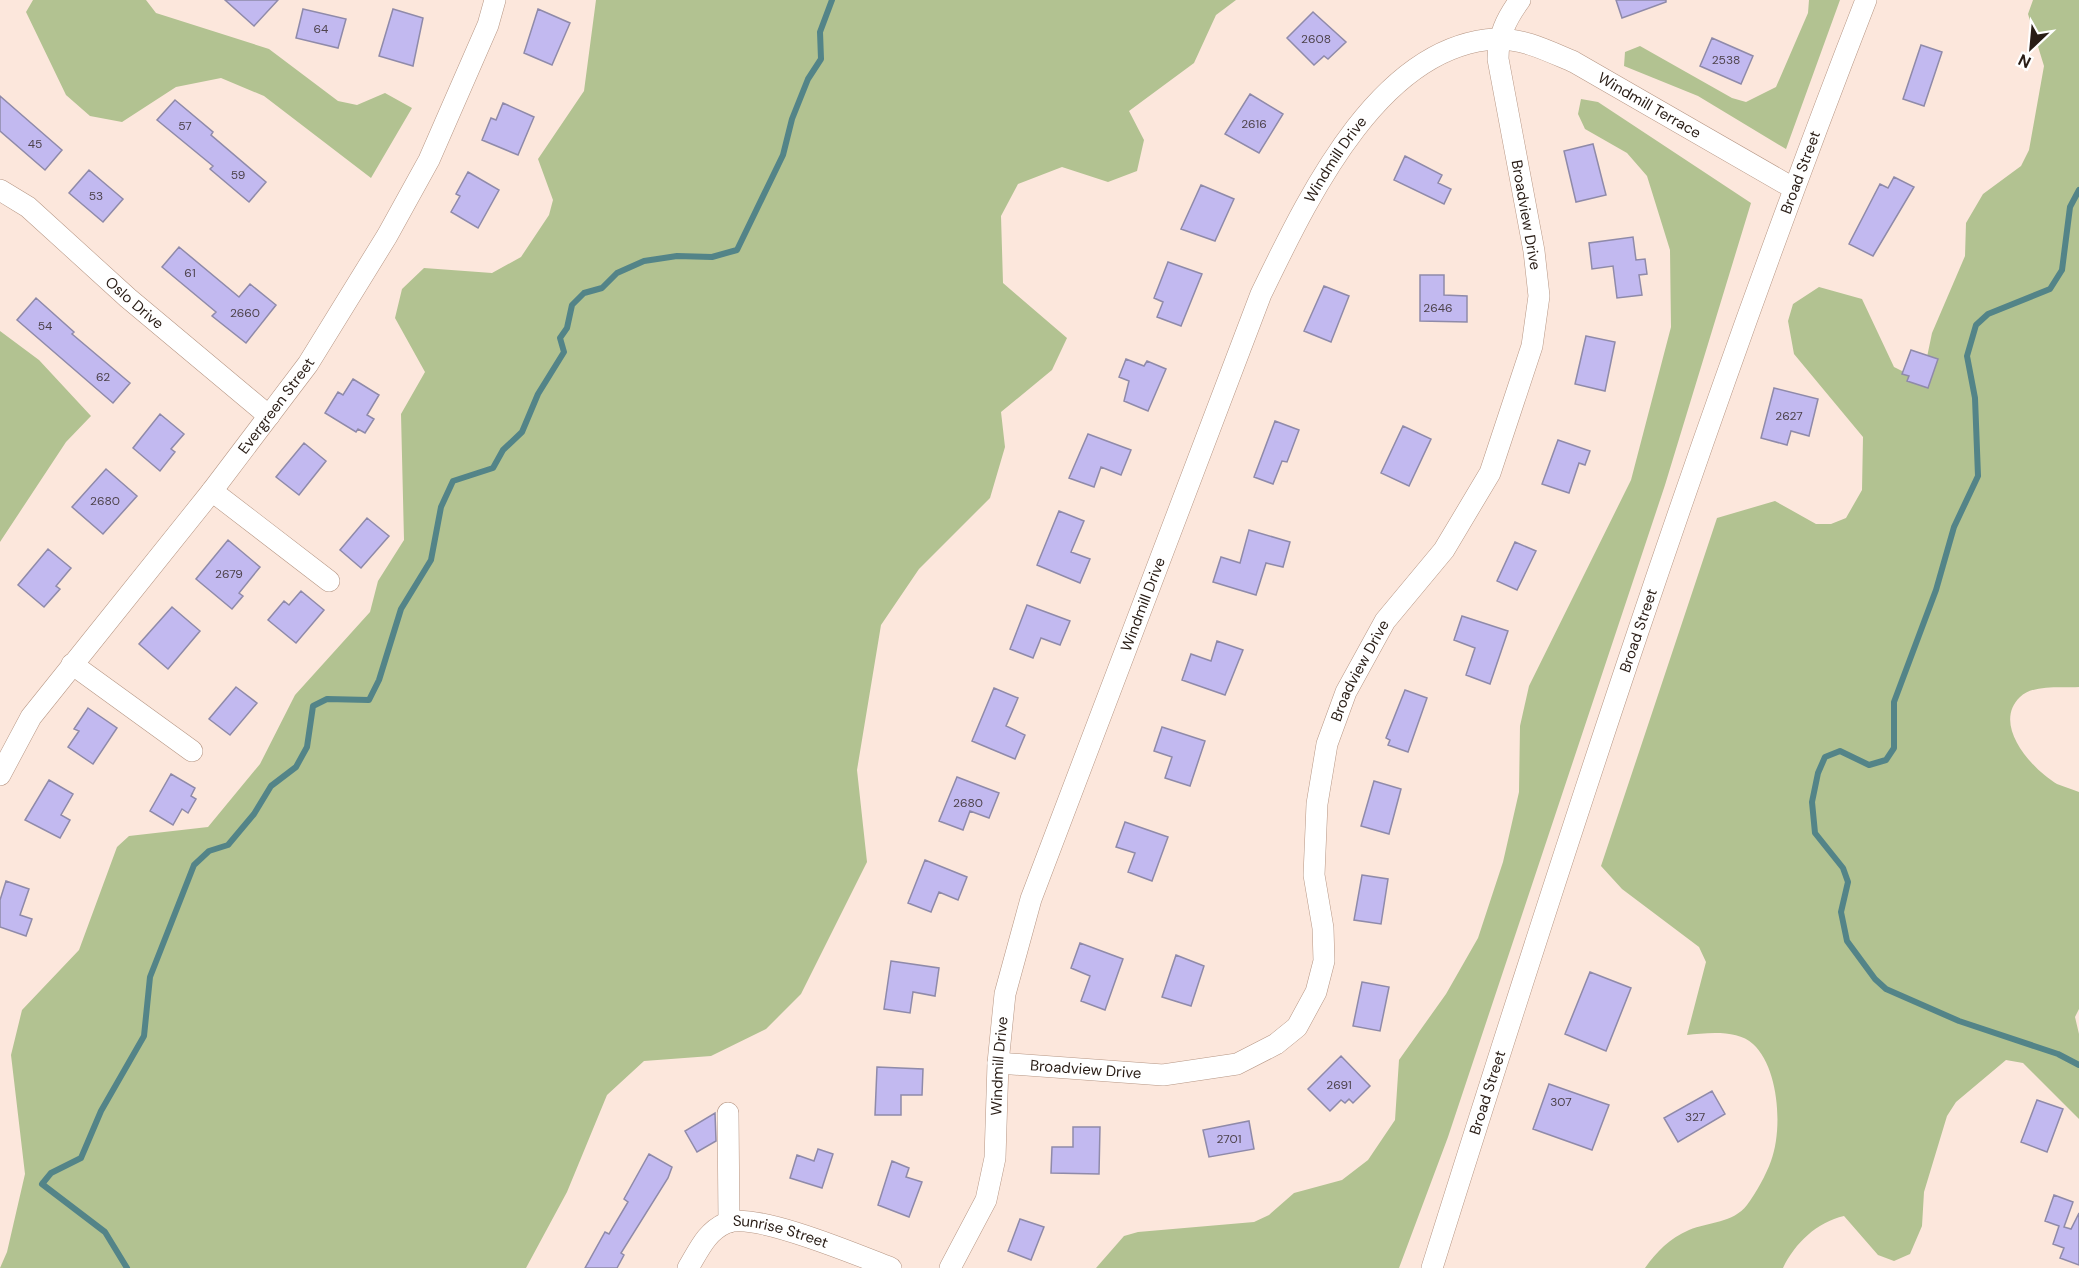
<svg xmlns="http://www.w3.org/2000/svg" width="2079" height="1268" font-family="'DM Sans',sans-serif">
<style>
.green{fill:#b2c291}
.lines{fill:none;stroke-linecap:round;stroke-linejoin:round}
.stream{stroke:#538488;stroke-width:6}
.building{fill:#c2b9f0;stroke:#8f8aa9;stroke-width:1.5}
.minor-casing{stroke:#b69684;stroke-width:22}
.minor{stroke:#fff;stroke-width:21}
.labels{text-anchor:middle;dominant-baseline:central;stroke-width:5;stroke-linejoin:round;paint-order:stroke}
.number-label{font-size:12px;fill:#4e434c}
.street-label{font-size:15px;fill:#281c15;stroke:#fff}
</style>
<rect width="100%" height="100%" fill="#fce7dc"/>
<path class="green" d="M33,0H146L156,13L269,49L338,101L357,105L385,93L412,108L371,178L264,96L221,78L176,87L122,122L90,116L66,95L26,12Z
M596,0H1236L1216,15L1194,63L1129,111L1144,140L1137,171L1108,182L1062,167L1018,184L1001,216L1003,283L1067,338L1052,370L1001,412L1005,447L990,498L919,569L881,625L857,770L867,862L801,994L766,1029L711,1056L644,1061L607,1095L567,1192L526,1268H0L7,1252L25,1174L11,1055L22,1010L79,950L117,847L129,836L208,827L260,764L295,695L370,612L378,581L404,540L401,414L425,372L395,318L402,289L424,268L492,273L521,257L549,215L553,200L538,159L584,91Z
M1809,0H1840L1786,149L1698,96L1624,66L1625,52L1640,46L1732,98L1746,102L1776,87L1808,13Z
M2033,0H2079V687C2062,688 2033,684 2020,697C1991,725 2033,770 2057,784C2064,787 2072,789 2079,792V1009L2075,1017L2079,1034V1119L2023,1063L2006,1060L1956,1102L1947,1116L1924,1192L1922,1226L1910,1254L1894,1261L1878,1255L1844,1216C1817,1222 1795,1243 1783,1268H1645C1657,1251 1669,1239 1689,1230C1709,1222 1733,1223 1747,1205C1756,1193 1766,1175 1771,1161C1783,1129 1779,1068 1753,1044C1737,1029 1706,1033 1687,1035L1706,962L1699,947L1622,889L1601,866L1717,518L1775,501L1816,524H1831L1846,518L1862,490L1863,437L1794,354L1788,321L1793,304L1819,287L1862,299L1894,367L1922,381L1932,333L1965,256L1966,223L1983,194L2021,166L2029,150L2044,66L2028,14Z
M1581,99L1598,102L1751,203L1665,485L1448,1137L1399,1268H1096L1124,1236L1138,1232L1254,1222L1269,1215L1294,1193L1342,1180L1368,1160L1395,1120L1399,1060L1446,994L1478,938L1503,862L1519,792L1520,726L1529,686L1631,480L1671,327L1670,250L1647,176L1627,153L1585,129L1578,114Z
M0,331L39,360L91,416L66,442L0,542Z"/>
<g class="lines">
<path class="stream" d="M2079,190L2070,207L2062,270L2050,289L1988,314L1976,325L1967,356L1975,398L1978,476L1954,527L1936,590L1894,702V748L1886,760L1869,765L1840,751L1825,757L1818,773L1812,802L1815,833L1843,868L1848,882L1841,912L1847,941L1875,979L1886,989L1959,1021L2058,1054L2079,1065
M127,1268L105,1232L42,1184L51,1173L81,1158L101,1111L144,1036L150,977L194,865L209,851L228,845L254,814L271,786L296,767L307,747L313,706L327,699L369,700L379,680L401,609L431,560L441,507L453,481L493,468L503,450L522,432L538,394L564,352L560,338L567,328L572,305L584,293L602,288L617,273L644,261L677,256L712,257L737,250L783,155L792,119L808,79L821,59L820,32L832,0"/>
</g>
<path class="building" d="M225,0H278L254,26Z
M1616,0H1666V2L1622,18Z
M303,9L346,19L338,48L296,38Z
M393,9L423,18L413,66L379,56Z
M538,9L570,23L552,65L524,53Z
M1313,12L1346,42L1328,59L1324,56L1314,65L1287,38Z
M1712,38L1753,56L1741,84L1700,66Z
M1921,45L1942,52L1924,106L1903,99Z
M1250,94L1283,114L1259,153L1225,134Z
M0,96L62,150L45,170L0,131Z
M175,100L213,132L211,135L266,182L249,202L210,169L213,166L157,120Z
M503,103L534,117L518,155L482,140L491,118L496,120Z
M1593,144L1606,195L1576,202L1564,151Z
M1405,156L1442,175L1438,183L1451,189L1444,204L1394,180Z
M89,170L123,199L103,222L69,193Z
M468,172L499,190L478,228L451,212L460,196L456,194Z
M1894,177L1914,187L1873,256L1849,244L1880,184L1888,188Z
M1201,185L1234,199L1215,241L1181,229Z
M1633,237L1636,260L1645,259L1647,274L1639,275L1642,295L1617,298L1613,266L1592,269L1589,243Z
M179,247L239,297L250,284L276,305L246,343L212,316L216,312L162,267Z
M1168,262L1202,274L1181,326L1157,317L1163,302L1154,298Z
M1420,275H1444V295L1467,296V322L1420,321Z
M1324,286L1349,296L1331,342L1304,331Z
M36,298L74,332L72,334L130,383L113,403L17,320Z
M1586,336L1615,342L1605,391L1575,384Z
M1911,350L1938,359L1928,388L1907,381L1909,376L1902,374Z
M1126,359L1144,366L1147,361L1166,369L1148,411L1124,401L1129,381L1119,377Z
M353,379L379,395L367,415L374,419L365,433L358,429L356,432L325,413L338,392L343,395Z
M1774,388L1818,399L1809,436L1791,431L1787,445L1761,438Z
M160,414L184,434L171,449L175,452L160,471L133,448Z
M1275,421L1299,430L1287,462L1282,461L1273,484L1254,477Z
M1403,426L1431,439L1409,486L1381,473Z
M1088,434L1131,450L1121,475L1101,467L1094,487L1069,478Z
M1558,440L1590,451L1585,465L1579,463L1569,493L1542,484Z
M304,443L326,461L299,495L276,477Z
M106,469L137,496L103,534L72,507Z
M1059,511L1084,521L1071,552L1090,559L1080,583L1037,565Z
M367,518L389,536L361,568L340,550Z
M1249,530L1290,542L1283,567L1266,563L1256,595L1213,582L1221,557L1240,563Z
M228,540L260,567L239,593L243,596L232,609L196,579Z
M1515,542L1536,551L1517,590L1497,581Z
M48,549L71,568L56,586L60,589L44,607L18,585Z
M301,591L324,610L296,643L268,620L284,601L289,605Z
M1027,605L1070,621L1060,645L1041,638L1033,658L1010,649Z
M172,607L200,631L168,669L139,644Z
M1462,616L1508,631L1490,684L1466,675L1475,648L1454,640Z
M1217,641L1243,650L1225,695L1182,680L1191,654L1211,661Z
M236,687L257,703L230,735L209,719Z
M994,688L1018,698L1006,726L1025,735L1015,759L972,741Z
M1405,690L1427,698L1408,752L1388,745L1390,740L1386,738Z
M88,708L117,728L93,764L68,747L79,731L74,729Z
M1162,727L1205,741L1190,786L1165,778L1172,757L1154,751Z
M171,774L195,788L191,796L196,799L188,813L182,809L173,825L150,811Z
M957,777L999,793L989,818L970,811L963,830L939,821Z
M49,780L73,794L61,815L70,820L60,838L25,820Z
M1374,781L1401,789L1389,834L1361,826Z
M1125,822L1168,837L1152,881L1128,872L1135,853L1116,847Z
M925,860L967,877L958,900L939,892L931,912L908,903Z
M1362,875L1388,879L1381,924L1354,920Z
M6,881L29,889L20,915L32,919L26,936L0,927V900Z
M1080,943L1123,959L1105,1010L1081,1001L1090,976L1071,968Z
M1176,955L1204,966L1191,1006L1162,997Z
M891,961L939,968L935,996L913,992L910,1013L884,1009Z
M1590,972L1631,988L1606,1051L1565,1034Z
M1362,982L1389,987L1380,1031L1353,1026Z
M1341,1056L1370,1086L1353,1103L1349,1099L1345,1103L1341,1100L1330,1111L1308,1089Z
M877,1067L923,1069L922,1095H901V1115H875Z
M1549,1084L1609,1105L1592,1150L1533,1129Z
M1712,1091L1725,1114L1678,1142L1664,1118Z
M2037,1100L2063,1109L2047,1152L2021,1142Z
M715,1113L716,1141L697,1152L685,1131Z
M1249,1121L1254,1149L1209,1157L1203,1130Z
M1073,1127H1100L1099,1174L1051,1173L1052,1147H1073Z
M818,1149L833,1154L822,1188L790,1178L797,1155L814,1161Z
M649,1154L672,1167L668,1178L621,1253L624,1255L617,1268H585L605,1232L609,1234L628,1202L624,1199Z
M892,1161L909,1168L906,1177L922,1182L909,1217L878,1205Z
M2054,1195L2073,1202L2064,1227L2071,1229L2079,1213V1265L2060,1258L2064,1248L2053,1244L2059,1226L2045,1221Z
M1020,1219L1044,1227L1031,1260L1008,1251Z"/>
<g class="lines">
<defs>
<g id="minor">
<path id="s1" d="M0,190L28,207L128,298L269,416"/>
<path d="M212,491L329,581"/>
<path d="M72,664L192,751"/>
<path id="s2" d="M0,775L31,717L212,491L308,364L387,236L429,160L488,25L495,0"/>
<path id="s3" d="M998,1063L1163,1075L1237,1064L1276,1044L1297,1027L1316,992L1324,961L1323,928L1314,875L1317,804L1327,744L1346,692L1385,621L1444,550L1490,473L1532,346L1539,296L1534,251L1498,59C1498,36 1506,19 1520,0"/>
<path d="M728,1113L729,1222"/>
<path id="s4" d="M688,1268C699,1250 706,1232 726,1223C754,1211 860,1256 891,1268"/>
<path id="s5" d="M950,1268L986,1200L995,1158L998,1063L1005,994L1031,899L1261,294C1306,202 1378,45 1496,39C1523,38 1550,52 1574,62L1793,188"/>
<path id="s6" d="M1432,1268C1566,842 1704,416 1866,0"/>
</g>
</defs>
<use href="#minor" class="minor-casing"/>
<use href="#minor" class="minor"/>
</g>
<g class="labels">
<g class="number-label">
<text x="321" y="29">64</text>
<text x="1316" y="39">2608</text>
<text x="1726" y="60">2538</text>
<text x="1254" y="124">2616</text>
<text x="185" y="126">57</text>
<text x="35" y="144">45</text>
<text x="238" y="175">59</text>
<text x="96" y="196">53</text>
<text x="190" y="273">61</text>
<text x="1438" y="308">2646</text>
<text x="245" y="313">2660</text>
<text x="45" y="326">54</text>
<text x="103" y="377">62</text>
<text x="1789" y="416">2627</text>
<text x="105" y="501">2680</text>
<text x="229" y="574">2679</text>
<text x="968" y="803">2680</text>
<text x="1339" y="1085">2691</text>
<text x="1561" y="1102">307</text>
<text x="1695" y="1117">327</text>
<text x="1229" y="1139">2701</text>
</g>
<g class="street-label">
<text stroke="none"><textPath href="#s5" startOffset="1562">Windmill Terrace</textPath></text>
<text stroke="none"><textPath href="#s5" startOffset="1184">Windmill Drive</textPath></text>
<text stroke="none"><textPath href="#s6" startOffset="1156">Broad Street</textPath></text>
<text transform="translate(1526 215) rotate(80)">Broadview Drive</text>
<text stroke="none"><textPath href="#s1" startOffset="176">Oslo Drive</textPath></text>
<text stroke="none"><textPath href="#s2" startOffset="462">Evergreen Street</textPath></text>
<text stroke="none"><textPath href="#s5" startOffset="698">Windmill Drive</textPath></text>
<text stroke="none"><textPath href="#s6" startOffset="670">Broad Street</textPath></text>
<text stroke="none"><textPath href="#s3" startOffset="682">Broadview Drive</textPath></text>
<text stroke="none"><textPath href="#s5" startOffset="212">Windmill Drive</textPath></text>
<text stroke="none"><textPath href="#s3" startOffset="88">Broadview Drive</textPath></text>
<text stroke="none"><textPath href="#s6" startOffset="184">Broad Street</textPath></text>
<text stroke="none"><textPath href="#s4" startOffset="116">Sunrise Street</textPath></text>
</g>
</g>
<g transform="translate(2031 48) rotate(206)" stroke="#ffffff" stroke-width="4.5" paint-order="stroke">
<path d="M0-4.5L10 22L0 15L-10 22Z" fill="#281c15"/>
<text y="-9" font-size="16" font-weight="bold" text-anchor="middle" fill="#281c15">N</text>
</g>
</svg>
